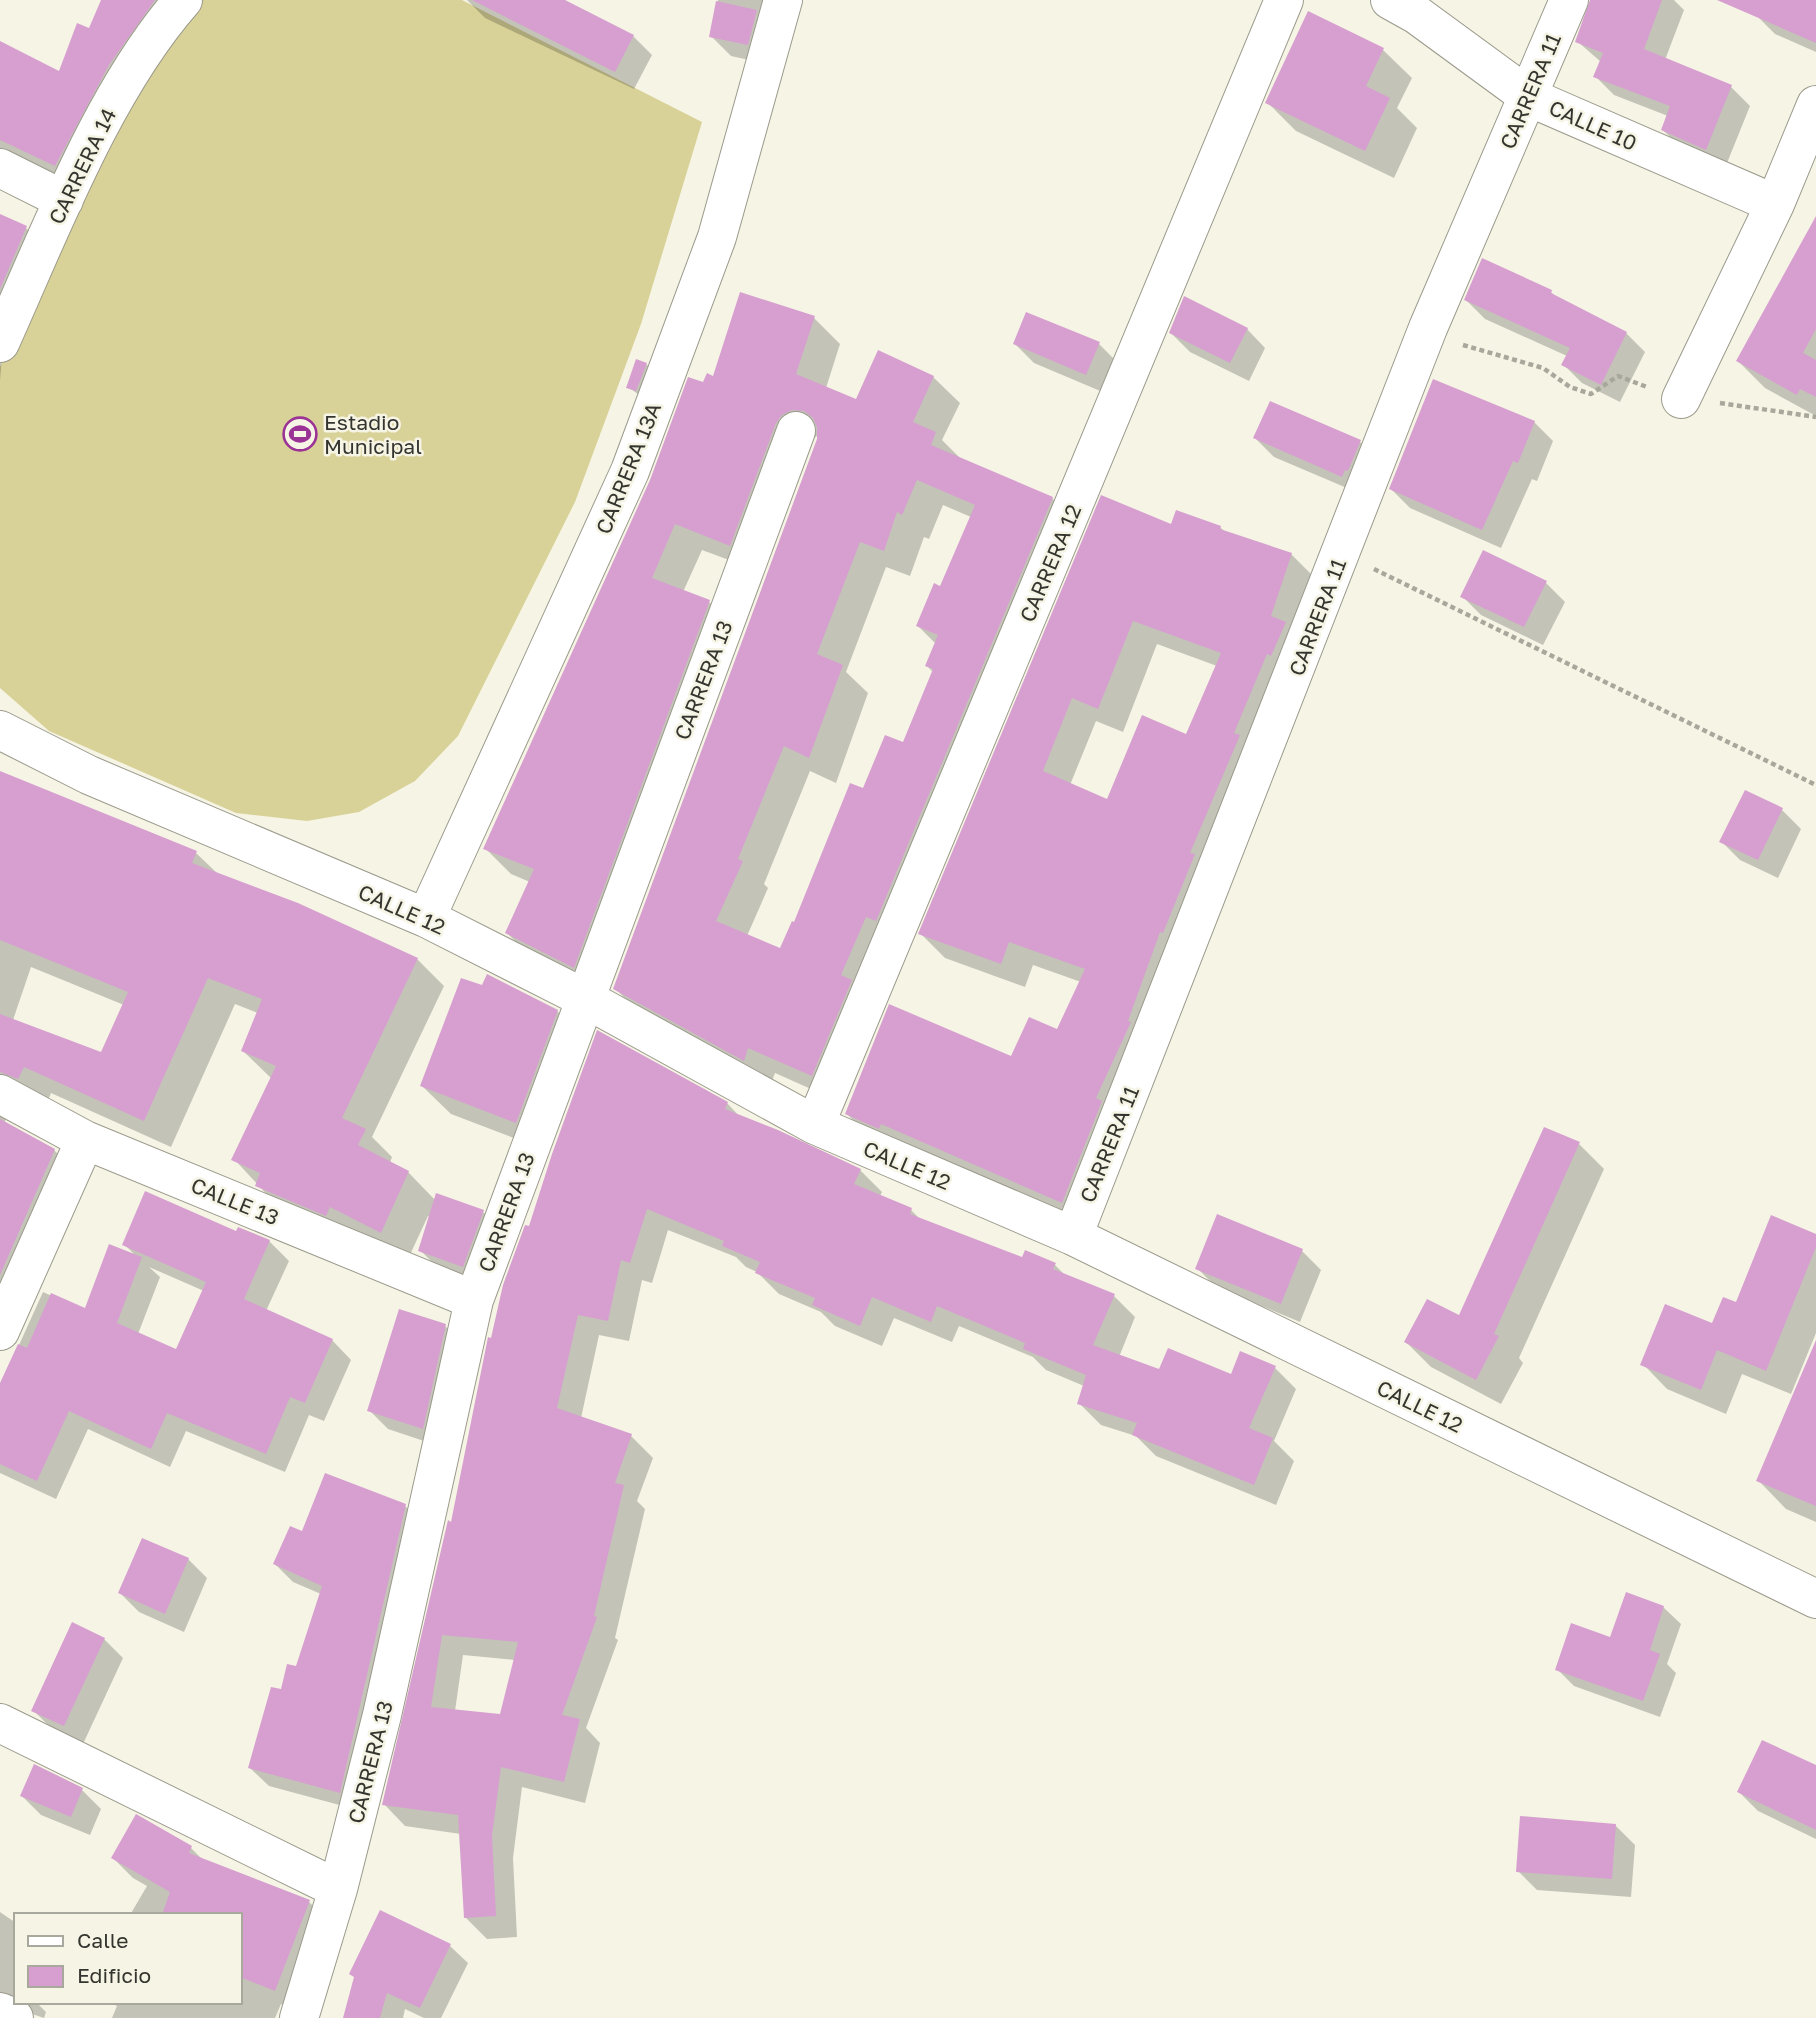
<svg xmlns="http://www.w3.org/2000/svg" width="1816" height="2018" font-family="'Golos Text',sans-serif">
<style>
.garden{fill:#d9d298}
.shadow{fill:#0003;fill-rule:evenodd}
.building{fill:#d69fd0;fill-rule:evenodd}
.lines{fill:none;stroke-linecap:round;stroke-linejoin:round}
.minor-casing{stroke:#9b9a8c;stroke-width:40}
.path{stroke:#a8a79b;stroke-width:4.5;stroke-dasharray:5 3.5;stroke-linecap:butt}
.minor{stroke:#fff;stroke-width:38}
.labels{text-anchor:middle;dominant-baseline:central;stroke-width:5;stroke-linejoin:round;paint-order:stroke}
.street-label{font-size:21px;fill:#35352f;stroke:#f6f4e5}
.poi-label{font-size:21px;fill:#35352f;stroke:#f6f4e5;text-anchor:start}
</style>
<rect width="100%" height="100%" fill="#f6f4e5"/>
<path class="garden" d="M190,0H462L702,122L641,324L575,502L458,736L415,781L359,812L307,821L236,813L49,731L0,688V367L75,204Z"/>
<path class="shadow" d="M103,0H204L188,8L78,187L0,150V45L59,74L90,30Z
M467,0H542L633,36L652,55L634,89L485,18Z
M718,0H784L768,64L731,56L711,36Z
M1598,0H1674L1684,10L1665,60L1731,87L1750,106L1725,168L1682,149L1663,130L1668,116L1614,95L1595,76L1601,62L1577,41Z
M1762,0H1816V52L1775,34L1756,15Z
M1308,14L1383,50L1412,78L1397,108L1417,128L1394,178L1296,131L1267,102Z
M0,215L26,228L49,250L2,357L0,381Z
M1816,259V416L1765,388L1738,361Z
M1551,292L1559,300L1626,333L1645,352L1620,402L1582,383L1563,364L1567,356L1485,319L1466,300Z
M814,318L840,344L826,388L857,401L933,377L960,403L942,440L963,461L1052,498L1078,524L838,1101L775,1073L770,1086L641,1015L615,988L819,435L808,441L756,570L702,550L683,592L709,602L735,628L600,993L533,959L507,933L530,882L511,874L485,848L704,384ZM943,505L971,517L941,588L918,626L936,644L927,666L933,672L904,745L863,790L781,951L747,936L768,888L764,884L810,771L836,783L868,693L846,672L886,567L910,576L924,537L929,539Z
M1247,329L1265,348L1249,381L1190,352L1171,333Z
M1015,344H1099L1118,363L1105,393L1034,363Z
M646,364L655,373L645,399L628,387Z
M1534,422L1553,441L1537,481L1532,479L1501,548L1410,508L1391,489Z
M1255,438L1360,442L1379,461L1361,494L1274,457Z
M1172,527H1220L1225,532L1291,554L1315,578L1087,1226L871,1138L847,1114L1012,1059L1058,1032L1081,982L1033,965L1025,987L945,958L920,933ZM1157,644L1217,666L1187,736L1108,801L1070,785L1096,721L1123,732Z
M1546,583L1565,602L1543,645L1481,615L1462,596Z
M0,772L196,853L218,874L417,959L444,986L372,1137L392,1157L390,1163L408,1172L435,1200L483,1212L502,1231L482,1285L439,1269L420,1250L430,1217L428,1216L408,1259L284,1213L234,1159L272,1079L243,1051L258,1013L235,1004L171,1147L51,1093L46,1105L7,1112L5,1122L54,1150L81,1178L0,1339ZM31,967L124,1005L102,1055L13,1020Z
M1782,810L1801,829L1778,878L1740,860L1721,841Z
M483,988L557,1011L586,1040L545,1150L451,1114L422,1086Z
M727,1103L740,1117L860,1170L882,1192L880,1196L911,1210L922,1221L1023,1260L1055,1265L1065,1275L1114,1296L1135,1317L1119,1357L1160,1372L1232,1376L1275,1368L1296,1389L1274,1441L1294,1461L1276,1505L1156,1456L1136,1436L1101,1425L1079,1403L1084,1386L1046,1370L1033,1357L959,1326L952,1342L894,1318L882,1346L835,1326L821,1312L779,1294L757,1272L746,1267L736,1257L668,1230L652,1283L642,1280L629,1341L599,1335L581,1418L631,1436L653,1458L637,1501L645,1509L615,1638L618,1640L586,1728L600,1743L585,1803L522,1787L513,1858L517,1937L487,1939L465,1917L461,1834L405,1826L384,1804L453,1524L493,1341L531,1229ZM463,1655L515,1660L501,1716L455,1711Z
M1579,1144L1604,1169L1519,1358L1523,1363L1501,1404L1431,1367L1406,1342L1459,1318Z
M1218,1216L1302,1251L1321,1270L1300,1322L1216,1287L1197,1268Z
M239,1229L269,1241L289,1261L266,1311L332,1340L351,1360L324,1421L309,1415L285,1472L186,1431L170,1467L88,1429L56,1499L0,1473V1387L43,1292L86,1311L136,1256L124,1244L237,1234ZM149,1267L204,1291L177,1351L138,1334L160,1277Z
M1816,1236V1333L1791,1394L1742,1374L1726,1414L1667,1389L1643,1364L1713,1325Z
M445,1326L464,1345L442,1447L388,1429L369,1410Z
M1816,1366V1522L1786,1509L1758,1480Z
M405,1506L424,1524L358,1810L269,1786L250,1768L282,1691L297,1668L321,1594L293,1582L275,1564Z
M188,1559L207,1578L184,1632L139,1612L120,1593Z
M1663,1607L1681,1624L1667,1664L1676,1673L1660,1717L1574,1686L1557,1669Z
M104,1639L123,1658L83,1744L52,1729L33,1710Z
M35,1766L82,1790L101,1809L90,1835L41,1815L22,1796Z
M1816,1767V1839L1758,1811L1739,1792Z
M1616,1826L1635,1845L1631,1897L1537,1890L1518,1871Z
M191,1848L204,1861L309,1902L330,1922L295,2010L281,2004L275,2018H112L117,2006L109,2002H240V1915H130L147,1886L133,1878L113,1858Z
M0,1912L16,1923V2002H36L46,2012L44,2018L0,2003Z
M450,1946L468,1963L441,2018H424L405,2009L403,2018H345Z"/>
<path class="building" d="M101,0H155L109,65L55,166L0,140V41L59,71L77,23L89,28Z
M472,0H565L634,35L615,72Z
M1590,0H1662L1644,49L1732,85L1706,150L1661,130L1670,106L1593,77L1603,53L1575,42Z
M1717,0H1816V43Z
M716,1L757,10L748,45L709,37Z
M1308,11L1384,48L1366,86L1390,98L1365,151L1265,103Z
M0,214L27,226L0,289Z
M1816,216V329L1803,353L1816,360V397L1800,389L1797,395L1736,361Z
M1482,258L1552,290L1551,293L1627,332L1601,385L1561,365L1570,348L1464,300Z
M740,292L815,316L796,374L856,399L878,350L934,376L913,422L936,432L931,445L1053,497L876,921L866,917L841,975L852,980L812,1076L748,1048L744,1061L613,989L817,439V427L813,418L804,411L792,410L782,415L776,423L730,546L675,524L652,578L710,600L574,968L505,933L534,869L483,849L650,480L688,377L703,382L707,373L713,376ZM917,480L975,505L940,586L934,583L916,626L938,635L925,666L933,669L903,742L885,735L863,788L850,783L794,922L792,921L780,948L716,921L743,861L738,859L784,746L809,758L843,665L817,654L860,542L884,551L897,512L902,515Z
M1184,296L1248,328L1230,363L1169,333Z
M1026,312L1100,342L1086,375L1013,344Z
M636,359L647,363L636,391L626,388Z
M1433,379L1535,421L1518,463L1513,461L1482,530L1389,489Z
M1270,401L1361,440L1348,471L1345,470L1342,477L1253,438Z
M1101,495L1171,524L1176,510L1221,526L1220,529L1292,553L1271,616L1286,622L1271,656L1267,654L1234,733L1240,735L1190,853L1195,854L1163,933L1160,932L1128,1021L1131,1022L1096,1098L1102,1101L1062,1203L881,1124L879,1129L845,1114L889,1004L1011,1056L1029,1017L1057,1029L1085,969L1009,942L1001,964L918,934ZM1133,621L1221,653L1186,734L1142,715L1107,799L1043,771L1072,698L1098,709Z
M1483,550L1547,581L1524,627L1460,597Z
M0,771L197,851L192,863L298,903L418,958L342,1118L366,1129L358,1145L409,1171L381,1233L330,1207L326,1216L255,1186L260,1173L231,1160L276,1066L241,1051L262,999L208,978L144,1121L24,1067L18,1079L0,1072V1014L101,1052L128,992L0,940Z
M1745,790L1783,808L1758,860L1719,842Z
M487,974L558,1010L516,1123L420,1086L461,978L482,985Z
M597,1030L728,1102L725,1109L778,1130L861,1169L854,1184L912,1208L910,1214L1022,1257L1025,1250L1056,1263L1053,1269L1115,1294L1093,1345L1159,1369L1168,1348L1231,1374L1240,1351L1276,1366L1249,1428L1273,1438L1254,1485L1132,1435L1137,1423L1077,1404L1086,1375L1023,1349L1025,1343L937,1306L931,1322L872,1297L860,1326L812,1305L815,1298L755,1273L760,1262L722,1246L724,1241L647,1209L630,1263L621,1260L608,1321L578,1315L557,1408L632,1434L615,1483L624,1485L594,1616L597,1617L562,1715L580,1719L564,1782L501,1767L492,1836L496,1916L464,1918L458,1815L382,1805L448,1520L451,1522L488,1337L491,1338L503,1285L525,1225L529,1226L552,1154ZM442,1635L518,1642L500,1714L431,1707Z
M0,1119L55,1149L0,1275Z
M1544,1127L1580,1142L1494,1334L1499,1336L1476,1380L1404,1342L1427,1299L1459,1315Z
M145,1191L236,1231L238,1227L270,1240L244,1299L333,1339L305,1403L290,1397L266,1454L167,1413L151,1449L69,1411L37,1481L0,1464V1383L18,1344L27,1348L51,1293L85,1308L109,1244L142,1257L117,1323L176,1349L206,1282L122,1245Z
M436,1193L484,1210L463,1267L418,1251Z
M1217,1214L1303,1249L1281,1304L1195,1269Z
M1771,1215L1816,1234V1247L1766,1371L1717,1350L1701,1390L1640,1365L1665,1304L1712,1323L1723,1297L1736,1302Z
M399,1309L446,1324L423,1429L367,1411Z
M1816,1340V1506L1756,1481Z
M325,1473L406,1504L340,1793L248,1768L271,1687L281,1689L287,1664L296,1666L322,1586L273,1564L290,1526L302,1531Z
M142,1538L189,1558L165,1614L118,1593Z
M1626,1592L1664,1606L1650,1650L1660,1654L1643,1701L1555,1670L1571,1623L1610,1637Z
M72,1622L105,1638L64,1726L31,1711Z
M1762,1740L1816,1765V1830L1737,1792Z
M34,1764L83,1788L71,1817L20,1796Z
M136,1814L192,1846L189,1853L310,1900L275,1991L240,1977V1915H162L170,1892L111,1858Z
M1520,1816L1616,1824L1612,1879L1516,1872Z
M380,1910L451,1944L420,2008L387,1993L380,2018H343L354,1977L349,1974Z"/>
<g class="lines">
<defs>
<path id="minor" d="M1390,0L1417,15L1529,97L1775,204
M0,168L64,200
M0,343C50,232 103,91 183,0
M1681,399L1775,204L1816,105
M0,730L89,775L426,918L584,998L815,1125L1073,1236L1816,1599
M426,918L630,471L717,237L783,0
M0,1094L85,1140L474,1300
M815,1125L1284,0
M1073,1236L1428,328L1569,0
M0,1331L85,1140
M0,1723L338,1889
M0,2012L14,2018
M299,2018L338,1889L382,1715L474,1300L796,431"/>
</defs>
<use href="#minor" class="minor-casing"/>
<path class="path" d="M1463,345L1543,368L1570,387L1591,394L1618,376L1647,387
M1720,403L1816,417
M1374,569L1816,785"/>
<use href="#minor" class="minor"/>
</g>
<defs>
<symbol id="stadium-ring" viewBox="-11 -11 22 22"><circle r="9.5" fill="#f6f4e5" stroke="#9b3396" stroke-width="1.5"/><path d="M0-5a6.5 5 0 1 0 0 10a6.5 5 0 1 0 0-10ZM-3.5-1.8h7v3.6h-7Z" fill="#9b3396"/></symbol>
</defs>
<g fill-rule="evenodd">
<use href="#stadium-ring" x="281" y="415" width="38" height="38"/>
</g>
<g class="labels">
<g class="street-label">
<text transform="translate(1530 91) rotate(-67)">CARRERA 11</text>
<text transform="translate(1593 125) rotate(24)">CALLE 10</text>
<text transform="translate(82 166) rotate(-64)">CARRERA 14</text>
<text transform="translate(628 468) rotate(-68)">CARRERA 13A</text>
<text transform="translate(1050 563) rotate(-67)">CARRERA 12</text>
<text transform="translate(1317 617) rotate(-69)">CARRERA 11</text>
<text transform="translate(703 680) rotate(-69)">CARRERA 13</text>
<text transform="translate(402 909) rotate(24)">CALLE 12</text>
<text transform="translate(1109 1144) rotate(-68)">CARRERA 11</text>
<text transform="translate(907 1165) rotate(23)">CALLE 12</text>
<text transform="translate(235 1201) rotate(22)">CALLE 13</text>
<text transform="translate(506 1212) rotate(-70)">CARRERA 13</text>
<text transform="translate(1420 1406) rotate(26)">CALLE 12</text>
<text transform="translate(370 1762) rotate(-76)">CARRERA 13</text>
</g>
<g class="poi-label">
<text x="324" y="422">Estadio<tspan x="324" dy="24">Municipal</tspan></text>
</g>
</g>
<rect x="14" y="1913" width="228" height="91" fill="#f6f4e5" stroke="#a9a89c" stroke-width="2"/>
<rect x="28" y="1936" width="35" height="10" fill="#ffffff" stroke="#a9a89c" stroke-width="2"/>
<text x="77" y="1948" font-size="21" fill="#35352f">Calle</text>
<rect x="28" y="1966" width="35" height="21" fill="#d69fd0" stroke="#a9a89c" stroke-width="2"/>
<text x="77" y="1983" font-size="21" fill="#35352f">Edificio</text>
</svg>
